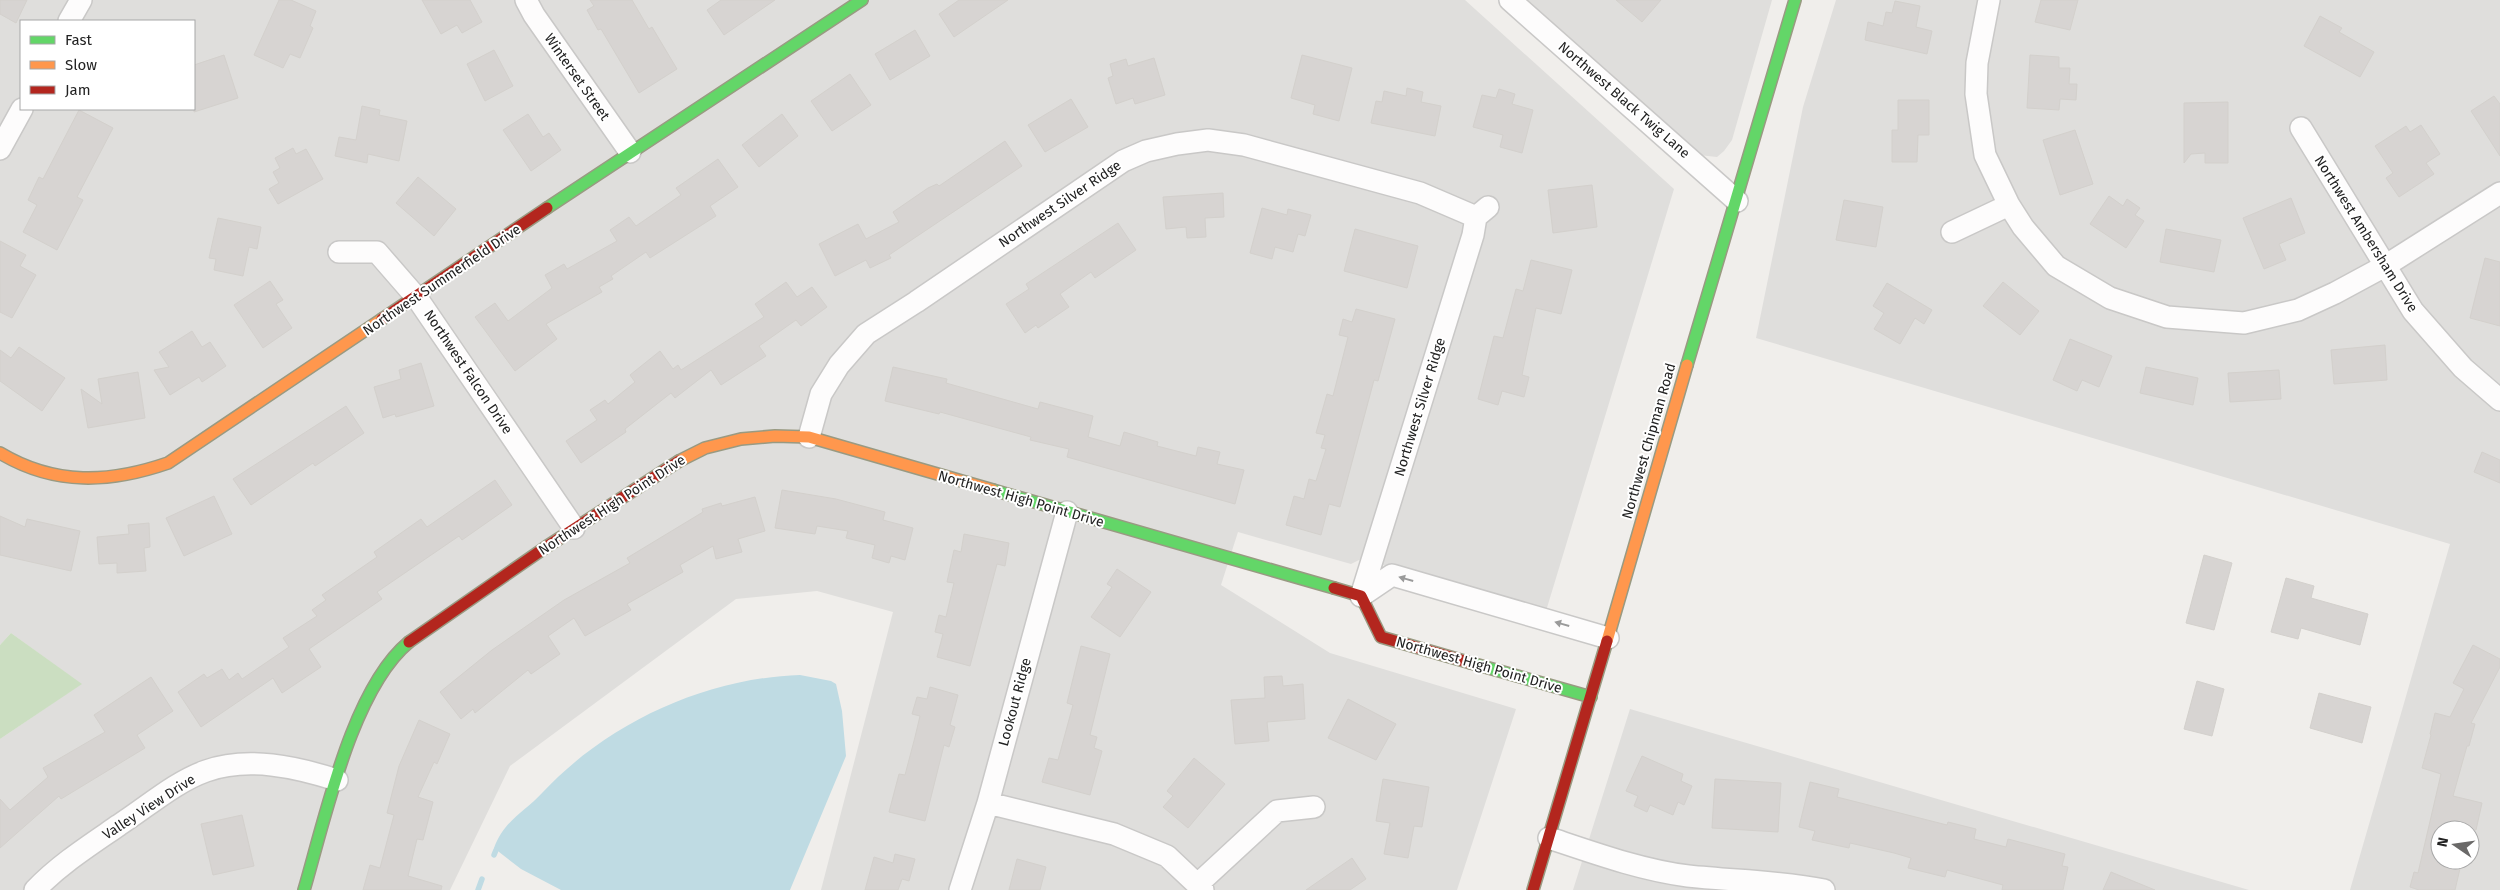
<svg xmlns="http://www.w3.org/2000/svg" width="2500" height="890" font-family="'Fira Sans',sans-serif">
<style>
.residential{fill:#dfdedc;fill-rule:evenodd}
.forest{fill:#cbdec1}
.water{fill:#bfdbe3}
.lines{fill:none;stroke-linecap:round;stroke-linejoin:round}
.stream{stroke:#bfdbe3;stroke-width:5.5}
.building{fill:#d7d4d2;stroke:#d3d0cc}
.street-casing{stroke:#c9c8c7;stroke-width:24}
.fast-casing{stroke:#999a82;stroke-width:14}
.slow-casing{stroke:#999a82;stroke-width:14}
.jam-casing{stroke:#999a82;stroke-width:14}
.street{stroke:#fdfcfc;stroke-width:21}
.fast{stroke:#63d668;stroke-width:11}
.slow{stroke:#ff974d;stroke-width:11}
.jam{stroke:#b3261e;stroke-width:11}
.oneway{fill:#9a9a9a}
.labels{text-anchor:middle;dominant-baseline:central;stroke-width:4;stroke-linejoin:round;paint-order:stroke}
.street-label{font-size:14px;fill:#222;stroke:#fff}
</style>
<rect width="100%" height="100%" fill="#f0eeeb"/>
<path class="residential" d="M0,0H1465L1674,189L1546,611L1361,559L1351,564L1238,532L1221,585L1330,653L1516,709L1457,890H821L893,612L817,591L736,599L510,766L450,890H0V739L81,684L11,633L0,645ZM21,21H194V109H21Z
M1522,0H1772L1732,140L1724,151L1717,157L1699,155Z
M1836,0H2500V890H2350L2450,544L1756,338L1803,107ZM2440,830H2470V860H2440Z
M1630,709L2249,890H1573Z"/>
<path class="forest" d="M11,633L82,684L0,739V645Z"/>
<path class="water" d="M800,675L831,681L836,684L842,711L846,756L790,890H561L521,869L494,848C505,819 524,813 543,792C608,723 705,678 800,675Z"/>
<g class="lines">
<path class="stream" d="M494,855L496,850
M478,890L482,879"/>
</g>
<path class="building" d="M0,0H27L16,23L0,14Z
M279,0H291L316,11L310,26L313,28L300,58L290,54L283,68L254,55Z
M422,0H470L482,22L462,33L457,25L441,34Z
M590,0H632L649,29L652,27L677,69L639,93L601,29L598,30L587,10L594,6Z
M721,0H775L724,35L707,10Z
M959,0H1008L954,37L939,14Z
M1616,0H1661L1642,22Z
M2041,0H2078L2070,30L2035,22Z
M1895,1L1920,6L1916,27L1932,31L1927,54L1865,40L1868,22L1883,26L1886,12L1892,13Z
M2320,16L2342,28L2339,32L2374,52L2360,77L2304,46Z
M915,30L930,56L890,80L875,54Z
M494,50L513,86L485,101L467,64Z
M224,55L238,98L194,112V65Z
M1302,55L1352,68L1339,121L1313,114L1315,105L1291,98Z
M2030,55L2059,57V68H2070L2069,84H2077L2076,100L2060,99L2059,110L2027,108Z
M1154,58L1165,95L1135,104L1133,98L1116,104L1108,78L1113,76L1110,64L1126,59L1128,66Z
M850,74L871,105L832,131L811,101Z
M1407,88L1423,92L1421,102L1441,106L1435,136L1371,123L1376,101L1382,102L1384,91L1406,96Z
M1499,89L1515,94L1512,104L1533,110L1522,153L1500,147L1503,135L1473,127L1482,95L1496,98Z
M2494,96L2500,104V156L2471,111Z
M1071,99L1088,127L1045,152L1028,125Z
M1898,100H1929V135H1918L1917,162H1892V130H1898Z
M2228,102V163H2205V153L2191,154L2184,163V103Z
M362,106L380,110L379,115L407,121L399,161L368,154L367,163L335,156L339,137L356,140Z
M79,110L113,128L77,197L83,200L57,250L23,232L37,205L28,200L39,177L43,179Z
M528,114L543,137L549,133L561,150L531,171L503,130Z
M782,114L798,136L759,167L742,145Z
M2421,125L2440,154L2426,163L2434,174L2399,197L2386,178L2393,173L2375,146L2406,126L2410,132Z
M2075,130L2093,184L2060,195L2043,140Z
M1005,141L1022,166L889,255L891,258L870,268L866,260L835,276L819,244L858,224L866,239L899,222L893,212L928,188L937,184L939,186Z
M293,148L296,154L306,149L323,179L278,204L269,189L279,183L273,172L280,168L275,158Z
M718,159L738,187L710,206L716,216L650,258L646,252L611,276L613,279L599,287L602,292L546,324L557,339L515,371L475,317L495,303L508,321L552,288L545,275L564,264L567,269L617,241L610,230L629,217L636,226L681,195L676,188Z
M418,177L456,209L434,236L396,203Z
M1592,185L1597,227L1553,233L1548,190Z
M1223,193L1224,217L1205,218L1206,237L1187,238L1186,227L1166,229L1163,197Z
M2109,196L2123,206L2127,199L2140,208L2135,215L2144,221L2126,248L2090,224Z
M2291,198L2305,233L2279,244L2286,260L2264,269L2243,218Z
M1844,200L1883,207L1876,247L1836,240Z
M1262,208L1287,215L1288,209L1311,215L1305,236L1298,234L1293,252L1275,247L1272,259L1250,253Z
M218,218L261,227L257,249L249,247L243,276L214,270L216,259L209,258Z
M1118,223L1136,250L1095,278L1091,272L1060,294L1069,307L1038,328L1036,325L1025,333L1006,304L1029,289L1026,284Z
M1355,229L1418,246L1407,288L1344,271Z
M2166,229L2221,240L2214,272L2160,262Z
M0,241L26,255L20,266L36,275L12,318L0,312Z
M2485,258L2500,262V326L2470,318Z
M1531,260L1572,270L1561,314L1536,308L1522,375L1529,377L1524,397L1502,391L1498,405L1478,399L1494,336L1503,338L1516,289L1523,291Z
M270,281L283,300L276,304L292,328L263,348L234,305Z
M786,282L797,297L812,287L827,307L801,326L796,320L759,346L766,356L721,385L711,370L675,398L671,393L625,429L626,432L581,463L566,441L597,420L590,410L605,400L608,404L635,382L630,375L660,351L673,369L678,365L681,370L764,317L755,304Z
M2003,282L2039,311L2020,335L1983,306Z
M1887,283L1932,310L1924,324L1915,318L1900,344L1874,329L1884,313L1873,306Z
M1356,309L1395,319L1378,381L1374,380L1340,507L1329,504L1321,535L1286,525L1294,496L1304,499L1309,479L1316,481L1326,449L1321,448L1325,435L1316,433L1327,394L1333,396L1348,337L1339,335L1343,319L1352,322Z
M192,331L202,347L210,342L226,366L202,382L199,377L170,395L154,370L169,367L159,352Z
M2070,339L2112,356L2099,387L2082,380L2077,391L2053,380Z
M2385,345L2387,380L2334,384L2331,350Z
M19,347L65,378L42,411L0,381V350L11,358Z
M421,363L434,406L396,417L395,414L383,418L374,387L401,379L399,370Z
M893,367L947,379L946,383L1038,409L1040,402L1093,416L1088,437L1120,446L1124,432L1158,442L1157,446L1196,456L1198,447L1220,452L1217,464L1244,470L1235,504L1067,457L1069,449L1030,440L1031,437L940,412L939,414L885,401Z
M2146,367L2198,378L2193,405L2140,393Z
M2279,370L2281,399L2230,402L2228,373Z
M138,372L145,418L88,428L81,389L102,404L98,379Z
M346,406L364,433L315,466L313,463L251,505L233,479Z
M2482,452L2500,460V483L2474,472Z
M495,480L512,505L462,540L459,536L377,592L382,599L309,649L321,667L282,693L273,678L201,727L178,692L204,674L207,678L222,669L229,680L238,673L242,679L289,647L283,638L317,616L312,610L326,600L322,595L377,557L374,552L421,519L427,527Z
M782,490L836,499L885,512L883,520L913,528L905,560L891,556L889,563L872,558L875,545L846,538L848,531L817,526L815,534L775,528Z
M214,496L232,534L184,556L166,518Z
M755,497L765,531L738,539L742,552L716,559L713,546L680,565L683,572L627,604L631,610L585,636L574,618L548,636L560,654L531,674L528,670L475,713L473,709L461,719L440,692L492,650L564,600L630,563L627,558L703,512L702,509L721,503L722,506Z
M0,516L25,527L27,519L80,531L71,571L0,555Z
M149,523L150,547L144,548L146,571L117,573V563L99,564L97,537L129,534L128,525Z
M964,534L1009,543L1005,566L997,564L970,666L937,657L943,634L935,632L939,615L946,617L954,583L947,582L954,550L961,552Z
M2204,555L2232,563L2214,630L2186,623Z
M1117,569L1151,592L1120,637L1091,617L1112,587L1107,584Z
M2286,578L2314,586L2311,598L2368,614L2360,645L2301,628L2298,639L2271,632Z
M2473,645L2500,659V667L2471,723L2475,724L2469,746H2467L2453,796L2482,803L2476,830H2440V860H2462L2455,890H2419L2410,887L2414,872L2418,873L2441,774L2422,768L2431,735L2430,734L2435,713L2450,717L2464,689L2453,683Z
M1081,646L1110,654L1090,735L1097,737L1094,748L1102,751L1090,795L1042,782L1049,758L1058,760L1073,705L1067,703Z
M1282,676L1283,686L1303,684L1305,719L1267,722L1269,741L1235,744L1231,700L1265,698L1264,677Z
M151,677L173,711L137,735L145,748L61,799L59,796L0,848V799L10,810L48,777L43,768L105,732L94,715Z
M2197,681L2224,689L2212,736L2184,729Z
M930,687L958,695L950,725L955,727L949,747L944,745L925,821L889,812L899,774L905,775L915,737L920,716L912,714L917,697L927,699Z
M2319,693L2371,707L2362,743L2310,728Z
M1348,699L1396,724L1376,760L1328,738Z
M419,720L450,734L437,764L434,762L418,797L433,802L423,840L417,839L408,876L442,886L441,890H363L370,865L380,868L394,815L387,813L399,766Z
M1642,756L1683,774L1681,781L1692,786L1684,805L1678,802L1673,815L1650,805L1647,812L1634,806L1638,796L1626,791Z
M1194,758L1225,784L1188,828L1163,807L1173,796L1167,791Z
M1383,779L1429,787L1422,827L1414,826L1408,858L1384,854L1390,823L1376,821Z
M1715,779L1781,783L1778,832L1712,828Z
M1810,782L1839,789L1837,797L1947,825L1948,822L1976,829L1974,839L2006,847L2008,839L2065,854L2062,866L2068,867L2063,890H2002L2003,885L1947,870L1945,877L1908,868L1911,858L1894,853L1850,843L1849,848L1812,840L1815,831L1799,827Z
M242,815L254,866L213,875L201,824Z
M895,854L915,859L909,881L902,879L898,890H865L874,857L893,863Z
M1352,858L1366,879L1350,890H1306Z
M1017,859L1046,867L1040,890H1009Z
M2111,872L2155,890H2103Z"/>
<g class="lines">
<defs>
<path id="street" d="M526,0L534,15L630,152
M1510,0L1737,201
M1989,0L1977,63L1976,94L1985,155L2009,205L2023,227L2056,266L2110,298L2167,317L2244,323L2298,310L2335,293L2385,266L2500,193
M69,21L81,0
M2301,128L2413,311L2463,368L2500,400
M0,149L22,109
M1952,232L2009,205
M339,252H377L417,298L574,528
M809,437L821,394L839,365L866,334L916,302L1123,161L1146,151L1177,144L1208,140L1244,145L1420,193L1476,217L1488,207
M1361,596L1473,235L1476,217
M1361,596L1392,575L1608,638
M988,803L1114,834L1167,856L1203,890
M1549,838C1594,853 1641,870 1688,876C1734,881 1779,881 1824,890
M1198,884L1277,811L1314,807
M35,890C60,864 90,845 119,825C147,807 175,782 206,771C248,756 296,767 337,780
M960,890L988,803L1067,512"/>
<path id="fast" d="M547,208L862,0
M1687,365L1795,0
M993,490L1334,588
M1471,663L1591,697
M304,890C325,819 352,689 409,642"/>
<path id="slow" d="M0,453C55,486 110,483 168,463L382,319
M679,461L705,448L741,439L775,436L809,437L993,490
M1607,641L1687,365"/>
<path id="jam" d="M382,319L547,208
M1334,588L1361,596L1381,637L1471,663
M409,642L546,547L679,461
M1533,890L1607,641"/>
</defs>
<use href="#street" class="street-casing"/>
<use href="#fast" class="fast-casing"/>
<use href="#slow" class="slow-casing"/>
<use href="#jam" class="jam-casing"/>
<use href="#street" class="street"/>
<use href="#fast" class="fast"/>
<use href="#slow" class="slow"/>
<use href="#jam" class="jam"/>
</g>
<defs><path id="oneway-solid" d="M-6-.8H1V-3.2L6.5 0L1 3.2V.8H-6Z" transform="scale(1.25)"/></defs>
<g class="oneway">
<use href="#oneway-solid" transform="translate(1406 579) rotate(-164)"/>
<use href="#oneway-solid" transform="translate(1562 624) rotate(-164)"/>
</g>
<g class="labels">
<g class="street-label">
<text transform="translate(577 77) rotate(55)">Winterset Street</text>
<text transform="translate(1624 100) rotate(41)">Northwest Black Twig Lane</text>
<text transform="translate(1060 204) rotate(-34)">Northwest Silver Ridge</text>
<text transform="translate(2366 234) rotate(58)">Northwest Ambersham Drive</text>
<text transform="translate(442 280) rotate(-34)">Northwest Summerfield Drive</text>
<text transform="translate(468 372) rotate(56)">Northwest Falcon Drive</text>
<text transform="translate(1420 407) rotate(-73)">Northwest Silver Ridge</text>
<text transform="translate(1649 441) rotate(-74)">Northwest Chipman Road</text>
<text transform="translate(1021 499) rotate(16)">Northwest High Point Drive</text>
<text transform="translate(612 505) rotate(-33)">Northwest High Point Drive</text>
<text transform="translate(1479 665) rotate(16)">Northwest High Point Drive</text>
<text transform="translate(1015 702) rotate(-75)">Lookout Ridge</text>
<text transform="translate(149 807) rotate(-33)">Valley View Drive</text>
</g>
</g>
<rect x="20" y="20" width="175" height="90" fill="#ffffff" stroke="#a7a7a7"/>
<rect x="30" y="36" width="25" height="8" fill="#63d668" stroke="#a7a7a7"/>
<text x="65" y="45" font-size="15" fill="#222222">Fast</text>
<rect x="30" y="61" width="25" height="8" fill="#ff974d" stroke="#a7a7a7"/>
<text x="65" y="70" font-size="15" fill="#222222">Slow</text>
<rect x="30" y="86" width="25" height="8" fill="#b3261e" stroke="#a7a7a7"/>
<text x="65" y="95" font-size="15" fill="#222222">Jam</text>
<g transform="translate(2455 845) rotate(283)"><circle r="24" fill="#ffffff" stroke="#a7a7a7"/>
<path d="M0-4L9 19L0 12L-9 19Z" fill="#6a6968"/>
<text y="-8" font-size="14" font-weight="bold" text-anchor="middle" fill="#222222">N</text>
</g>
</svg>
